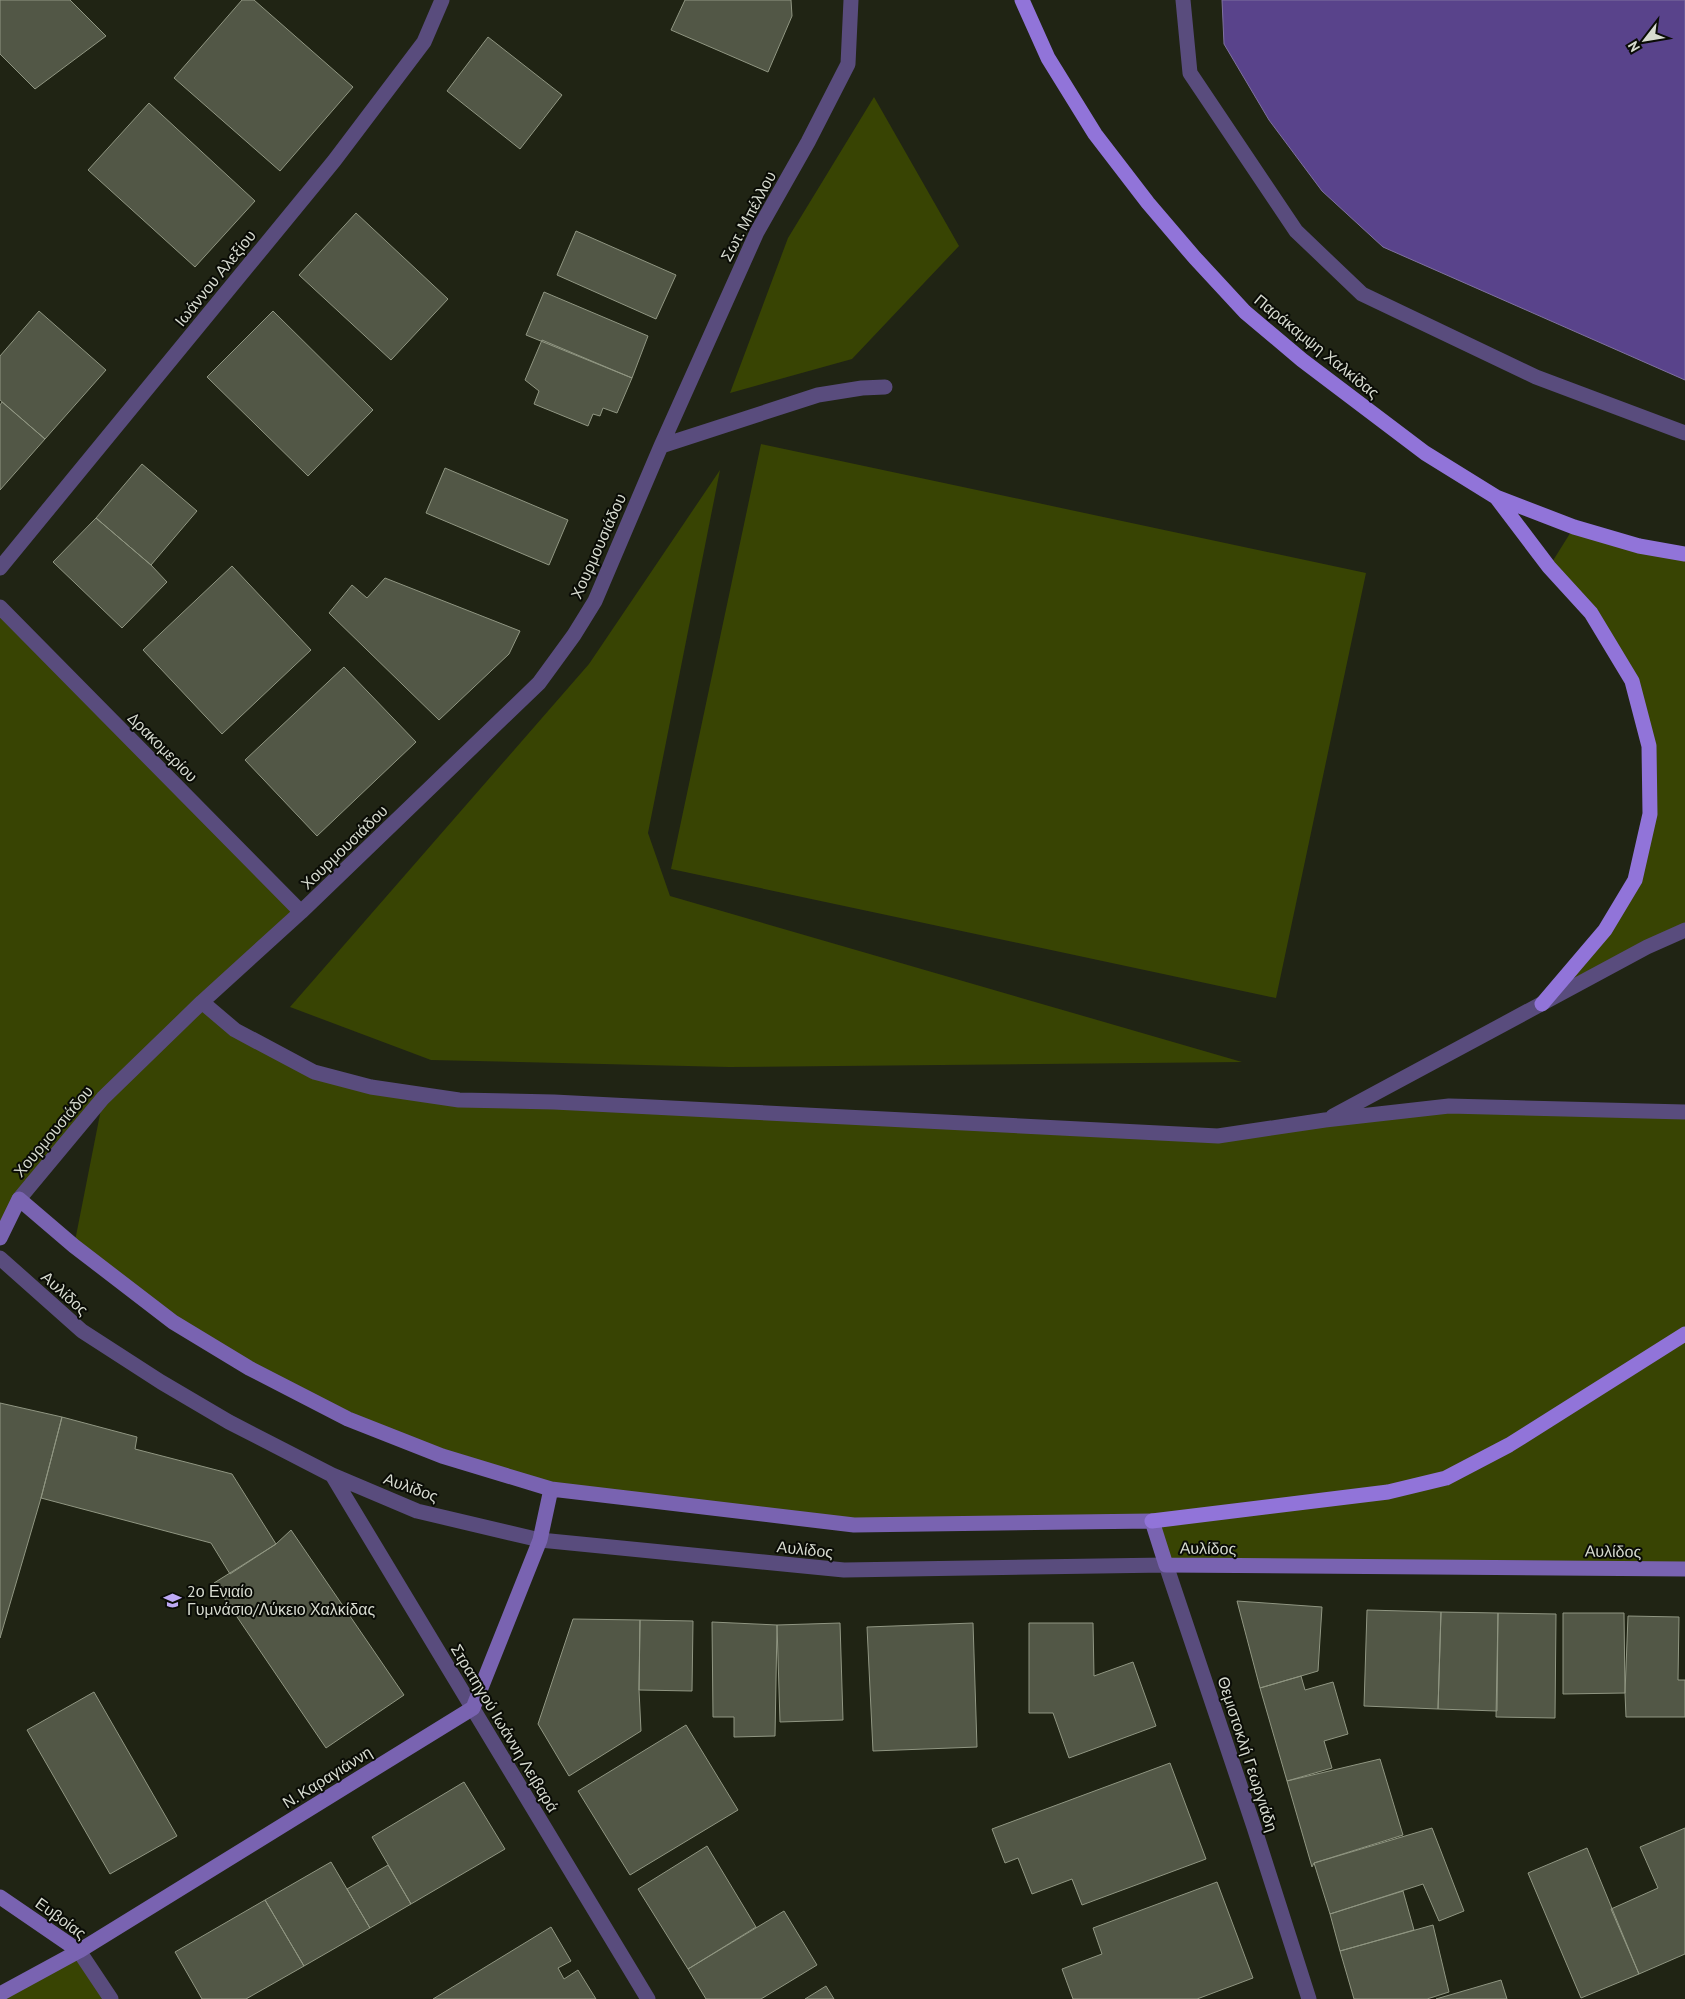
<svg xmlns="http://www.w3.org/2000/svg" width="1685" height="1999" font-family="'PT Sans',sans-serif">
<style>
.green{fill:#384403}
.water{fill:#59438b;stroke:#7f71a0}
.building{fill:#525746;stroke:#909682}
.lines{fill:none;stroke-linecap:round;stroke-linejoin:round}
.street{stroke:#594c7d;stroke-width:15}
.secondary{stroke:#7963b1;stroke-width:15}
.primary{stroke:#9174d9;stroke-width:15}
.labels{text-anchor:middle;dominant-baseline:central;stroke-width:4;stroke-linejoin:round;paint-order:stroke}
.street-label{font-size:16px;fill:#d7dbd0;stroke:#0a0c06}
.poi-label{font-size:16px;fill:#d7dbd0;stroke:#0a0c06;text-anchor:start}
</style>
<rect width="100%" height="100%" fill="#202414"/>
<path class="green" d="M874,97L959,246L852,359L730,393L788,238Z
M761,444L1366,573L1276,998L671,869Z
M720,470L648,833L670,896L1242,1062L729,1067L431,1060L290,1007L589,664Z
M1574,527L1685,554V930L1542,1004L1635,880L1650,814L1649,746L1632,681L1549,567Z
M0,607L301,912L202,1002L314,1072L459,1100L1218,1136L1449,1106L1685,1112V1569L1166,1565L1152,1521L854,1525L551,1489L442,1456L249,1368L74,1246L103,1099L0,1238Z
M79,1951L110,1999H0Z"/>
<path class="water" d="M1222,0H1685V380L1383,247L1322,191L1269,120L1224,44Z"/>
<path class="building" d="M0,0H70L106,36L35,89L0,54Z
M242,0H254L353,87L280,171L174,78Z
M685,0H791L792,16L768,72L671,30Z
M488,37L562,95L520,149L447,91Z
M149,103L255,201L195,267L88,170Z
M356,213L448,299L391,360L299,275Z
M576,231L676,275L656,319L557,275Z
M544,292L648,336L632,378L526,335Z
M39,311L106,370L45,439L0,400V356Z
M273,311L373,410L308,476L207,377Z
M542,340L632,378L617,413L603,408L600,416L593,414L588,426L534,404L539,391L525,380Z
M2,402L45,439L0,490V405Z
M142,464L197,511L151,565L96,518Z
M445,468L568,520L549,565L426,513Z
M96,518L151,565L167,582L122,628L53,562Z
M232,566L311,650L222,734L143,650Z
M385,578L520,631L509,654L439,720L329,613L352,585L367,598Z
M344,667L416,742L317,836L245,760Z
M0,1403L62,1417L41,1498L0,1638Z
M62,1417L137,1437L135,1449L232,1474L276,1544L230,1574L211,1543L41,1498Z
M291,1530L404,1695L326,1748L214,1583L276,1544Z
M1237,1601L1322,1607L1318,1671L1260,1688Z
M1367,1610L1441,1612L1438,1709L1364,1706Z
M1441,1612L1498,1613L1497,1711L1438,1709Z
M1498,1613L1556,1614L1555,1718L1496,1717Z
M1563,1613H1624L1625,1693L1563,1694Z
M1628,1616L1679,1617L1678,1680H1685V1717H1626L1625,1693Z
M573,1619L640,1620L639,1690L641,1731L569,1776L538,1724Z
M640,1620L693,1621L692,1691L639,1690Z
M712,1622L777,1625L775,1736L734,1737V1717H713Z
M840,1623L843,1720L780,1722L777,1625Z
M973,1623L977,1747L873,1751L867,1627Z
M1029,1623H1093L1094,1676L1133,1662L1156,1726L1069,1758L1053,1713H1029Z
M1301,1676L1305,1690L1333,1682L1348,1734L1324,1741L1332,1768L1287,1781L1260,1688Z
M94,1692L177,1836L110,1874L27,1730Z
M686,1725L738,1810L630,1875L578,1791Z
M1380,1759L1403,1835L1314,1863L1312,1867L1287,1781Z
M1170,1763L1206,1859L1082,1905L1072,1879L1032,1894L1018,1858L1005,1863L992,1829Z
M464,1782L505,1849L411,1904L372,1837Z
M1432,1828L1464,1911L1439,1921L1423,1884L1330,1914L1314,1863Z
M1685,1828V1954L1639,1974L1611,1909L1658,1888L1640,1847Z
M707,1846L756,1927L688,1969L638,1889Z
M1587,1848L1639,1974L1581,1998L1528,1873Z
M331,1862L370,1928L304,1966L265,1900Z
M388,1865L411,1904L370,1928L347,1889Z
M1217,1882L1253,1978L1197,1999H1073L1062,1969L1102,1954L1093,1928Z
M1403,1891L1414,1930L1340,1951L1330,1914Z
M265,1900L304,1966L246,1999H202L175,1952Z
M784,1911L817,1965L761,1999H706L688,1969Z
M1433,1925L1449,1992L1427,1999H1354L1340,1951Z
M551,1927L571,1961L558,1968L564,1979L578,1970L596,1999H433Z
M1501,1980L1507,1999H1436Z
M826,1986L834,1999H805Z"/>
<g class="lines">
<path class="street" d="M1183,0L1190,73L1296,231L1362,294L1536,377L1685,433
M661,446L818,395L862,388L885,387
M0,568L334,161L424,42L442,0
M0,607L301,912
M202,1002L235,1030L314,1072L371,1087L459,1100L554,1102L1218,1136L1325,1120L1449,1106L1685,1112
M1333,1116L1647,947L1685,930
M19,1199L103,1098L202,1002L301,912L539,683L574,635L595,601L661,446L757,232L808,142L848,64L851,0
M0,1258L82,1331L161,1382L229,1422L332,1475L417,1511L540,1540L844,1570L1166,1565L1254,1827L1309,1999
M332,1475L648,1999
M79,1951L111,1999"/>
<path class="secondary" d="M0,1238L19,1199L74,1246L173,1322L249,1368L348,1419L442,1456L551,1489L854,1525L1152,1521L1166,1565L1685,1569
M0,1897L79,1951
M0,1994L79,1951L473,1708L540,1540L551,1489"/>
<path class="primary" d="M1022,0L1048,58L1095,134L1148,203L1195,258L1245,312L1302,360L1425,453L1496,497L1574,527L1639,546L1685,554
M1496,497L1549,567L1591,613L1632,681L1649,746L1650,814L1635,880L1605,930L1542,1004
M1152,1521L1388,1492L1446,1478L1509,1445L1685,1334"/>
</g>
<defs>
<symbol id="school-bare" viewBox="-9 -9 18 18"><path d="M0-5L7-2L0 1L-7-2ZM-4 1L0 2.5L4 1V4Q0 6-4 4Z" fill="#bda9f5" stroke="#0a0c06" stroke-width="2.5" paint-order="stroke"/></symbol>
</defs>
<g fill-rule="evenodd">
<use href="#school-bare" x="160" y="1588" width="25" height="25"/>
</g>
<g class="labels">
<g class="street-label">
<text transform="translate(748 216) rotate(-62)">Σωτ. Μπέλλου</text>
<text transform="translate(215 278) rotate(-51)">Ιωάννου Αλεξίου</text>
<text transform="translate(1317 346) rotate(39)">Παράκαμψη Χαλκίδας</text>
<text transform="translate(598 546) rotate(-66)">Χουρμουσιάδου</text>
<text transform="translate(163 747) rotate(45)">Δρακομερίου</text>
<text transform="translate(344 847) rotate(-44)">Χουρμουσιάδου</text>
<text transform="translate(53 1131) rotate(-50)">Χουρμουσιάδου</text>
<text transform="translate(65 1293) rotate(42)">Αυλίδος</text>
<text transform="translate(411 1487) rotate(20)">Αυλίδος</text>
<text transform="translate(1208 1548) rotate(1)">Αυλίδος</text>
<text transform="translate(805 1549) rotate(6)">Αυλίδος</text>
<text transform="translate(1613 1551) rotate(1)">Αυλίδος</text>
<text transform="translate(505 1728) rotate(59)">Στρατηγού Ιωάννη Λειβαρά</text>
<text transform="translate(1248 1754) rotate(72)">Θεμιστοκλή Γεωργιάδη</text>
<text transform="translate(327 1777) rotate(-32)">Ν. Καραγιάννη</text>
<text transform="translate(61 1918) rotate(36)">Ευβοίας</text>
</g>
<g class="poi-label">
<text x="187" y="1591">2ο Ενιαίο<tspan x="187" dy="18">Γυμνάσιο/Λύκειο Χαλκίδας</tspan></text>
</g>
</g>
<g transform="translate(1645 40) rotate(239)" stroke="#0a0c06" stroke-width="4" paint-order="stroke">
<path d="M0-4L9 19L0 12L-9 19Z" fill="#d7dbd0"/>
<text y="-8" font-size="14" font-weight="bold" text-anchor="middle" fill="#d7dbd0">N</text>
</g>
</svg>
